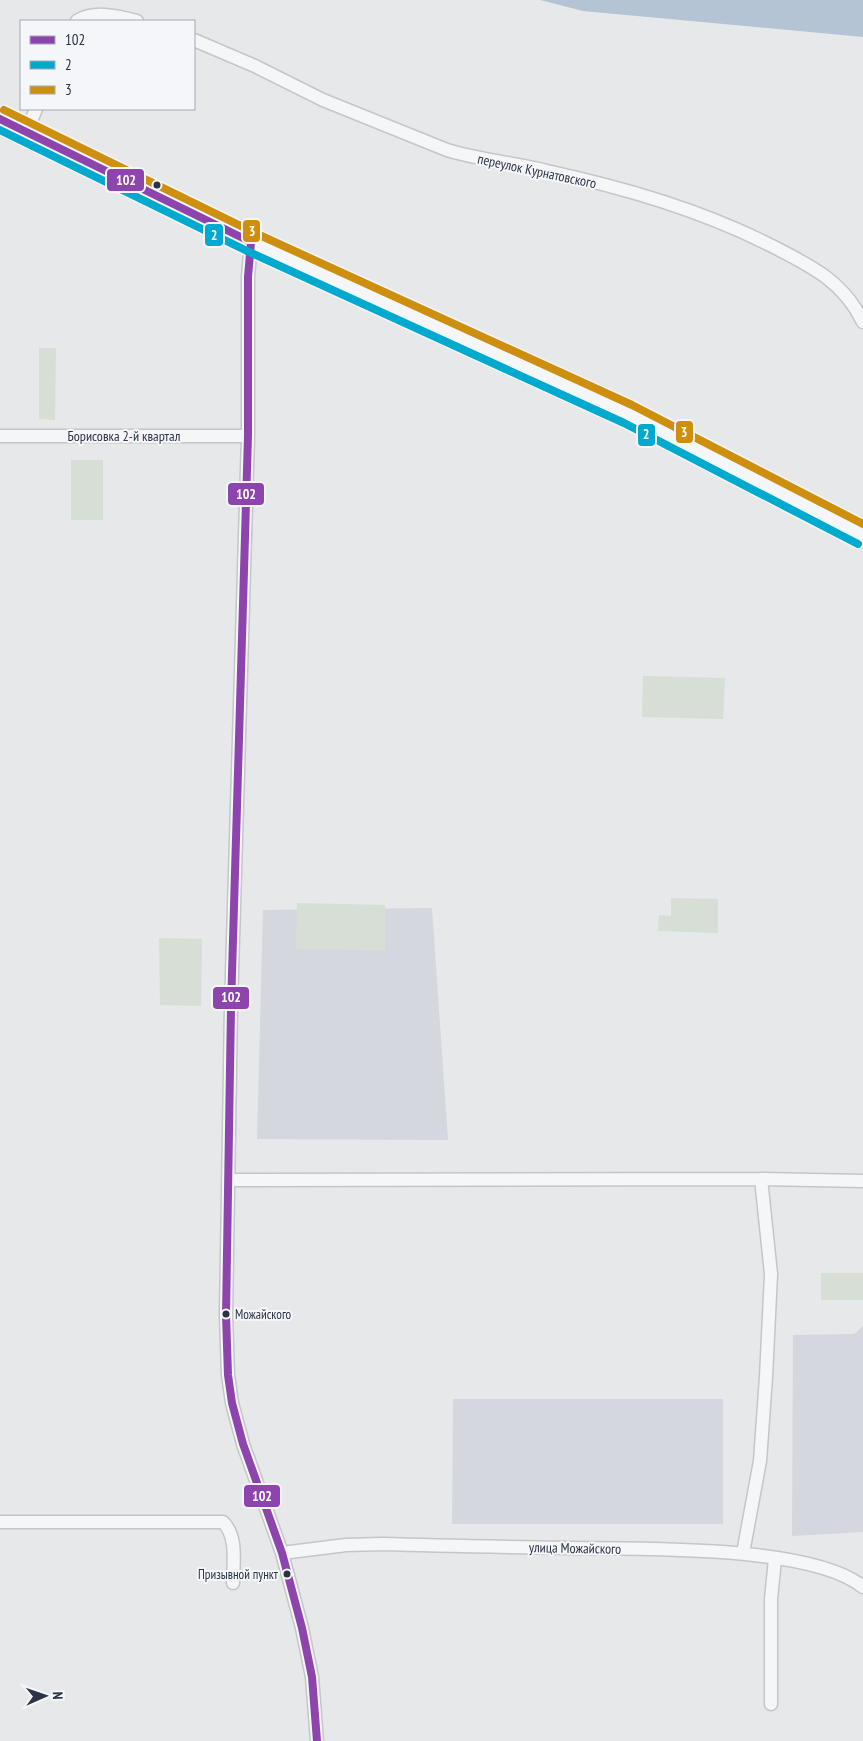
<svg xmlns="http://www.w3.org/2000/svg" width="863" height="1741" font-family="'PT Sans Narrow',sans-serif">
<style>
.built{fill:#d4d7dd}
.green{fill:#d6ded6}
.water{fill:#b4c4d5}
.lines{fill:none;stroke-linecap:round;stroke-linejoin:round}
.minor-casing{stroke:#c4c6c8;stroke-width:15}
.minor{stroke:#f5f6f7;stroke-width:12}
.bus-1-casing{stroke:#f4f6f9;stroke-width:11}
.bus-2-casing{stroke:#f4f6f9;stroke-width:11}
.bus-3-casing{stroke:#f4f6f9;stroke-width:11}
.bus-1{stroke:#8e44ad;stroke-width:8}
.bus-2{stroke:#00a9ce;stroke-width:8}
.bus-3{stroke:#ce8f0e;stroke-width:8}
.bus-dot{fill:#2b3445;stroke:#f4f6f9;stroke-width:2}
.labels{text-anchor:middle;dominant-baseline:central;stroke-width:4;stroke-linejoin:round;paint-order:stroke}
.bus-label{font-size:13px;fill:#2b3445;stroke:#f4f6f9;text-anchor:start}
.street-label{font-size:14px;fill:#2b3445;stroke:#f4f6f9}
.line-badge{stroke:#f4f6f9;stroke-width:2}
.badge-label{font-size:14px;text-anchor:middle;font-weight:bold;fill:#fff}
</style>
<rect width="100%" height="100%" fill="#e6e8ea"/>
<path class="built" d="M432,908L448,1140L257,1139L263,910Z
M863,1326V1532L792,1536L793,1335L854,1334Z
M453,1399H723V1524H452Z"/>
<path class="green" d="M39,348H56L55,420L39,419Z
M71,460H103V520H71Z
M643,676L725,678L723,719L642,717Z
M671,898L718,899V933L658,931L659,915L671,916Z
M297,903L385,905V951L296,949Z
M159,938L202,939L201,1006L160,1005Z
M821,1273H863V1300H821Z"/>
<path class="water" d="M540,0H863V37L583,11Z"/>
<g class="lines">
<defs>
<path id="minor" d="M77,21C94,10 117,16 137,21
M194,40L255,66L323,100L447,150C480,160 514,163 547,171C625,188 701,210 772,246C811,266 843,281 863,322
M0,119L251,242L628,414L863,535
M26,133L36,109
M251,242L248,277V436L231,1007L226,1315L228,1375L232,1403L243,1444L282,1553L302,1628L312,1677L317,1741
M0,436H248
M229,1180L761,1179L863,1181
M0,1522H223C238,1537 233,1563 233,1583
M282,1553L346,1545L382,1544C445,1546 509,1547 572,1548C641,1549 812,1545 863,1587
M743,1553L760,1461L766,1377L771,1274L761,1179
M771,1704V1599L775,1559"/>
</defs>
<use href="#minor" class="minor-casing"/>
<use href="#minor" class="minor"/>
<defs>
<path id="bus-1" d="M0,119L251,242
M251,242L248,277V436L231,1007L226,1315L228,1375L232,1403L243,1444L282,1553L302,1628L312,1677L317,1741"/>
<path id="bus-2" d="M0,130L247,251L624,423L858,544"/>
<path id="bus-3" d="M4,110L255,233L632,405L863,524"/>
</defs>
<use href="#bus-1" class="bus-1-casing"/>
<use href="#bus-2" class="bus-2-casing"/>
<use href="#bus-3" class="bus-3-casing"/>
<use href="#bus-1" class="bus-1"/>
<use href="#bus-2" class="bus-2"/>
<use href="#bus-3" class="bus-3"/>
</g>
<g class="bus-dot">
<circle cx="157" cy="185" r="4.5"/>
<circle cx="226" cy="1314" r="4.5"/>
<circle cx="287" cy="1574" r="4.5"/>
</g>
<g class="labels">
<g class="bus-label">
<text x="235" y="1314">Можайского</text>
<text x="278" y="1574" text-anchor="end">Призывной пункт</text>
</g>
<g class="street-label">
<text transform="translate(537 171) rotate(12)">переулок Курнатовского</text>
<text x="124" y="436">Борисовка 2-й квартал</text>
<text transform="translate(575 1548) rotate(1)">улица Можайского</text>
</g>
</g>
<g class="line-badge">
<rect x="106" y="168" width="39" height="24" rx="5" fill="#8e44ad"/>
<rect x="242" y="219" width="19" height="24" rx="5" fill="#ce8f0e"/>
<rect x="204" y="223" width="20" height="24" rx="5" fill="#00a9ce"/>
<rect x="675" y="420" width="19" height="24" rx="5" fill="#ce8f0e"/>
<rect x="637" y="423" width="19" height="24" rx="5" fill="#00a9ce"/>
<rect x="227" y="482" width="38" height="24" rx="5" fill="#8e44ad"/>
<rect x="212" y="986" width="38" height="24" rx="5" fill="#8e44ad"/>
<rect x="243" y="1484" width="38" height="24" rx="5" fill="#8e44ad"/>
</g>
<g class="badge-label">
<text x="126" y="185">102</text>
<text x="252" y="236">3</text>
<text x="214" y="240">2</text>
<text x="684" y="437">3</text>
<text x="646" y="439">2</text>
<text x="246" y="499">102</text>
<text x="231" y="1002">102</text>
<text x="262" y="1501">102</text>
</g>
<rect x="20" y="20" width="175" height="90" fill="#f4f6f9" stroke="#a4a8b1"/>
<rect x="30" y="36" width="25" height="8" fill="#8e44ad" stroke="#a4a8b1"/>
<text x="65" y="45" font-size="15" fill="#2b3445">102</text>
<rect x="30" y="61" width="25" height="8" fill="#00a9ce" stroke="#a4a8b1"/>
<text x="65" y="70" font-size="15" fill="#2b3445">2</text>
<rect x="30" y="86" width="25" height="8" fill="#ce8f0e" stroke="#a4a8b1"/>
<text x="65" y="95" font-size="15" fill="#2b3445">3</text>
<g transform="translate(45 1696) rotate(88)" stroke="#f4f6f9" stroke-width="4" paint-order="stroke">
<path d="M0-4L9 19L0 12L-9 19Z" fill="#2b3445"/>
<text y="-8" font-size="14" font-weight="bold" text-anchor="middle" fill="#2b3445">N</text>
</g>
</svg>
